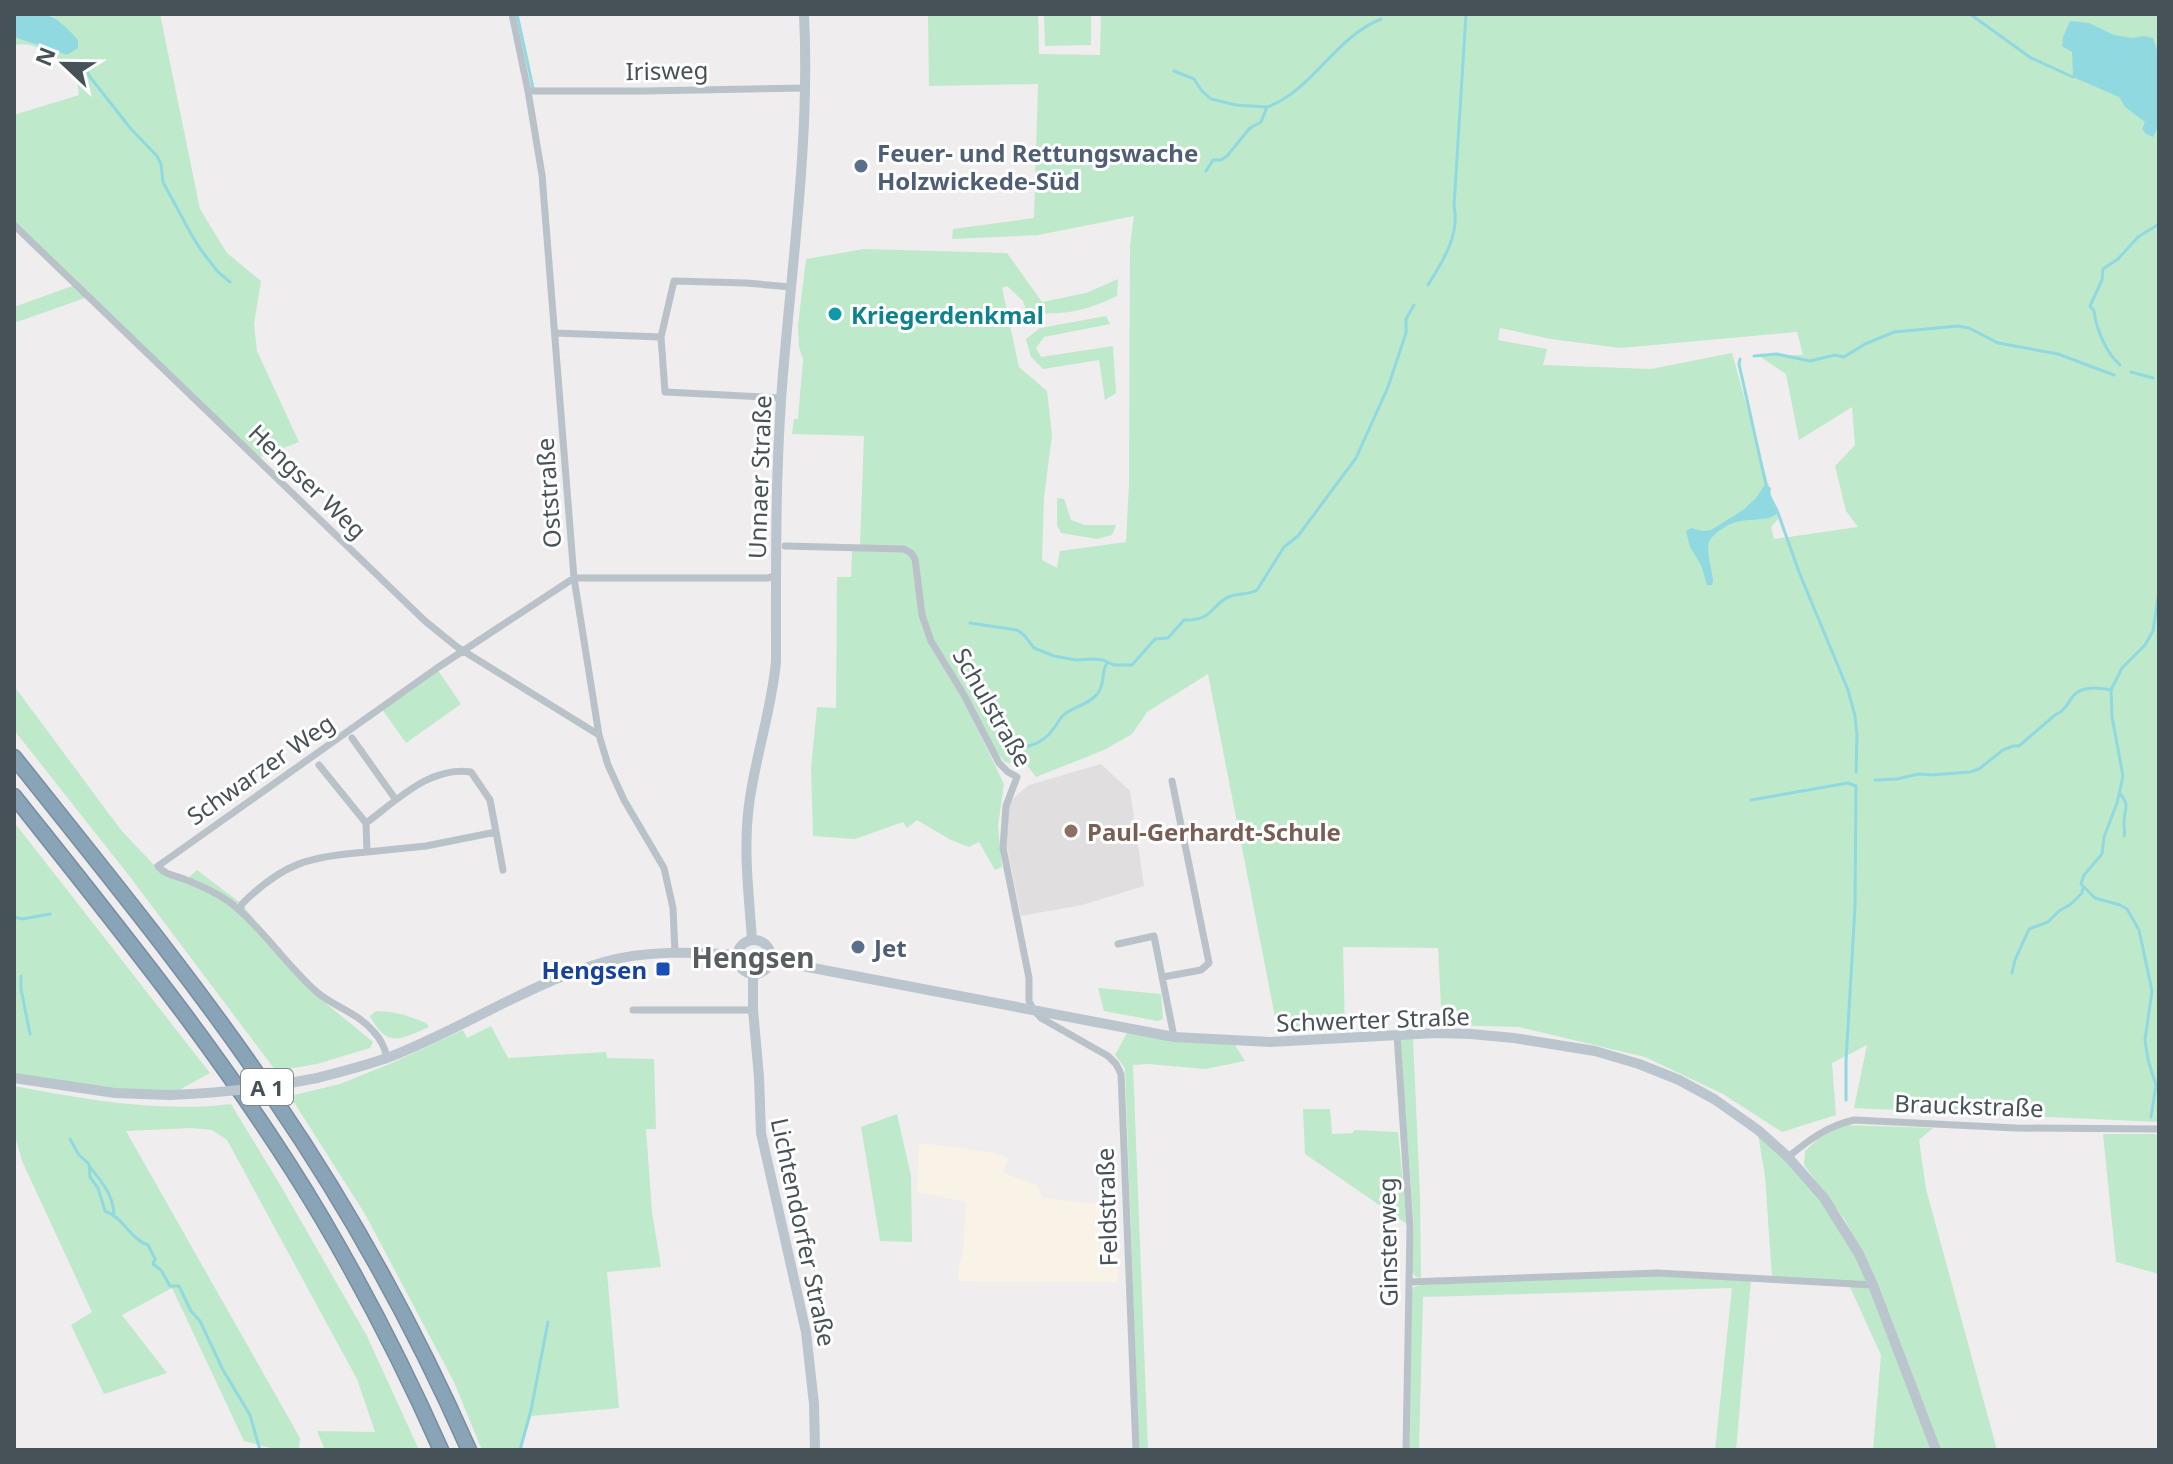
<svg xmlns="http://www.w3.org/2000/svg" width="2173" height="1464" font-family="'Noto Sans',sans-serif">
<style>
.commercial{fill:#f9f2e7}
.education{fill:#e0dede}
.green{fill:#bfe9cb;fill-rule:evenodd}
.water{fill:#90d9e1}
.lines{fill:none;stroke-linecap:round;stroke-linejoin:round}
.stream{stroke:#90d9e1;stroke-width:3}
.highway-casing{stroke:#758fa2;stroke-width:17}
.street{stroke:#b9c2c8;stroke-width:7}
.secondary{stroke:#bac5cd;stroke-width:10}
.highway{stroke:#89a4b7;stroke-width:14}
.secondary-bridge{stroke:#bac5cd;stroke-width:10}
.service-dot{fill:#5c6f8a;stroke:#fff;stroke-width:3}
.culture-dot{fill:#0f9aa8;stroke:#fff;stroke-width:3}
.education-dot{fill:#8d6e63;stroke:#fff;stroke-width:3}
.transit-dot{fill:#1a4fb4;stroke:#fff;stroke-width:3}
.labels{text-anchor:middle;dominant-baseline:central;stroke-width:6;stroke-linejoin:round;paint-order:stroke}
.shield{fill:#fff;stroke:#7e868a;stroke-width:2}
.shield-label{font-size:22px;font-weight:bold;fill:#475258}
.street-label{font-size:24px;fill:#475258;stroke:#fff}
.service-label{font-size:24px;font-weight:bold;fill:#4e5e75;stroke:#fff;text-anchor:start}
.culture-label{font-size:24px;font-weight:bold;fill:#0d838f;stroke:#fff;text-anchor:start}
.education-label{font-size:24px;font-weight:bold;fill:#785e54;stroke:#fff;text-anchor:start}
.transit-label{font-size:24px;font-weight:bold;fill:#164399;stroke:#fff;text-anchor:end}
.quarter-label{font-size:28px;font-weight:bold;fill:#5a5e61;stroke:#fff}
</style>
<rect width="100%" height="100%" fill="#efeded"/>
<path class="commercial" d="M919,1143L991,1152L1008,1158L1003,1173L1037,1185L1042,1198L1104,1205L1117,1211L1118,1282L958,1281L959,1265L963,1251L966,1202L917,1192Z"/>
<path class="education" d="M1101,764L1130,791L1144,886L1082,905L1021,916L1007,847V815L1010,801L1029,785Z"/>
<path class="green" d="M49,14H160L200,209L227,253L261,281L254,324L257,351L299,442L256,459L88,297L14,323V307L75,285L14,225V115L79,95L76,74C59,60 38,40 14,45V37L67,55L63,24Z
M928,14H1038L1039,54L1100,55L1101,14H2159V1122L1854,1108L1867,1045L1832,1063L1836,1115L1782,1132L1723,1094L1645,1057L1519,1027L1442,1025L1438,948L1343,947L1345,1031L1278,1032L1208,674L1147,712L1132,734L1104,750L1036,777L1026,764C1020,763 1011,764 1006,762C1001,761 976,720 970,713L1004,784L998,826L1002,867L995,870L979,842L969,847L951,840L917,820L907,828L903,822L855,839L813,836L811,769L817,707L836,708L837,577H851L852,552L860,545L864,436L792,434L794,419H798L803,359L799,347L798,325L806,259L864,249L1007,253L1042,302L1086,293L1118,279L1117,296C1085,312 1062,315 1027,313L1023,301L1007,286L1002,288L1019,367L1047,391L1052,435L1044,498L1042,560L1057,568L1060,551L1126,542L1129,484L1130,245L1134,216L1038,235L952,239L953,229L1034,218L1038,84L929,86ZM1500,328L1551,339L1620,348L1797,332L1803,355L1759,356L1786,374L1799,440L1852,407L1855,445L1835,466L1846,511L1858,527L1774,539L1771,527L1778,519L1732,353L1651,369L1543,365L1547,349L1498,340Z
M1044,14H1091V45L1045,46Z
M1106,316L1110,324L1044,337L1036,348L1041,357L1113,346L1116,393L1105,400L1099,360L1043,369L1031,357L1026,339L1040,328Z
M1057,498L1064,499L1071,520L1085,525H1116L1112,535L1097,539L1061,533L1057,525Z
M437,669L461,704L406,743L381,708Z
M14,686L121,830L153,864L186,880L197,870L242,904L311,991L373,1042L370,1048L317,1064L276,1071L127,873L14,730Z
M14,822L210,1073L170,1095L14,1078Z
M1098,988L1161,994L1163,1019L1158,1021L1104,1011Z
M376,1011C394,1011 410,1016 426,1023L429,1027C401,1039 387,1049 370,1016Z
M491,1026L508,1058L606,1052L607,1058L654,1059L656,1129H646L652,1212L661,1267L607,1272L619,1408L531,1416L521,1450H482L454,1382L365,1214L290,1096L340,1084L392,1063L463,1030L467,1038Z
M1129,1029L1233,1042L1245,1061L1205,1069L1148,1064L1133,1065L1148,1450H1139L1125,1068L1115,1055Z
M1413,1038L1420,1197L1421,1278L1416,1277L1412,1272L1414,1227L1400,1039Z
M14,1086C83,1099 160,1113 231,1104L282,1188L367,1336L419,1450H325L317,1431L375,1432L357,1379L227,1140L212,1130L192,1128L126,1131L300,1438L299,1450H278L244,1441L172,1288L122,1315L167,1373L104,1394L71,1325L92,1312L22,1161L14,1132Z
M1303,1109H1330L1332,1134L1353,1133L1354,1130L1398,1132L1407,1224L1305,1154Z
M897,1114L911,1176L912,1242L880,1241L861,1127Z
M1844,1125L1933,1128L1919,1140L1926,1189L1997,1450H1940L1876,1283L1845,1220L1804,1165L1805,1151L1819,1138Z
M1758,1134L1801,1174L1841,1226L1868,1283L1772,1277L1765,1176Z
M2103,1134H2159V1274L2116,1262Z
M1659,1275L1751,1279L1736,1450H1715L1732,1288L1423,1297L1419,1450H1409L1411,1293L1414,1287L1421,1285Z
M1849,1285L1871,1286L1932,1450H1873L1881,1355Z"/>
<path class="water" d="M14,14C51,14 52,11 78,40V48L67,55L14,37Z
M2070,21L2089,23L2114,35L2132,38L2144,36L2153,38L2159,55V125L2153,137L2146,134L2142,129L2145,122L2125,107L2119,97L2073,77L2072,52L2062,46L2063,37Z
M1767,485L1771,488L1770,494L1779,511C1768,526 1743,513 1722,529C1717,532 1711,537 1709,542C1706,553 1712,569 1713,580L1712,585H1707L1701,565L1690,547L1686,531L1691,528L1702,531L1711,530L1743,510L1756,498L1764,486Z"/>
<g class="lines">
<path class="stream" d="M517,14L533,88
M1970,14L2031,58L2073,77
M81,60L90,77L131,129L157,156L161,164L163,182L191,234L201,250L218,272L230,282
M1174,71L1194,79L1202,91L1211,99L1236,105L1266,107
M1206,171L1213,160H1221L1227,156L1250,128L1261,122L1267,107C1311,92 1334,38 1381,19
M1428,285C1443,261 1460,235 1454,206L1466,14
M1754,356L1777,354L1810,361L1835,355L1844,357L1865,344L1894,332L1958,326L1969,328L1998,343L2058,354L2114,375
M1740,359L1739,364L1766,485
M2120,365C2106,353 2096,328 2094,311L2090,306L2102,280L2103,269L2118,259L2138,237L2159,224
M2131,372L2153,378
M1778,513L1799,572L1848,690L1855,716L1857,735L1856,772
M970,623L1017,630L1024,635L1034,648L1054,656L1076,660L1093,659L1103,660L1114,665H1132L1155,639L1168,638L1184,620C1215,621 1211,603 1231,596C1240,593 1248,595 1257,590L1284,547L1298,536L1356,458L1388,387L1406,333V319L1414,305
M1003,746C1021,751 1043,745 1054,728C1058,723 1060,717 1066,713C1076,706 1090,704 1098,693C1105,684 1101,672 1107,663
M1875,780L1897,779L1919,774L1931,775L1970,772L1979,769L2003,750L2013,746H2019L2055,715C2066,710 2067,704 2073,696C2082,685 2099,688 2111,690
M2121,795C2131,806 2123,812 2124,823C2124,828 2125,832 2124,836
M1751,800L1848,783L1856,786L1855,907L1846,1061V1100
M14,917L22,919L50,914
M2012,973L2015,960L2029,929L2048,922L2059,911L2071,904L2082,893L2083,887
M21,976V989L30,1034
M2151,1117L2156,1085L2148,1060L2145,1040L2152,991L2139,930L2127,909L2120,905L2095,898L2081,884L2084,875L2102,854L2104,837L2117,803L2123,776L2112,717L2111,690L2122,668L2145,645L2153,631L2159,591
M70,1139L79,1155L89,1164L90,1177L98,1188L105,1211C123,1217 130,1239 148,1245L155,1259L153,1264L161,1270L170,1286H179L191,1311L200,1321L223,1370L250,1415L260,1450
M90,1167C101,1181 113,1194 114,1214
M520,1450L531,1410L548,1322"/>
<defs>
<path id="highway" d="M14,757C103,869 195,981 275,1100C350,1210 415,1328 469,1450
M14,796C122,932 233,1068 322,1218C366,1293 406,1371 441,1450"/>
</defs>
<use href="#highway" class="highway-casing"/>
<path class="street" d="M512,14L528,91L542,175L574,578L599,735L608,765L624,800L664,868L673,908L675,953
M528,91H645L806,88
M14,225L425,621L457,647L599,735
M555,333L661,337
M782,398L665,392L661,337L674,281L746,283L791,287
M785,546L904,549L911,553L915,559L922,615L931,641L964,695L999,763L1008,772L1017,777L1006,806L1003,848L1029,978V1001L1033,1009L1041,1018L1108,1056L1116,1064L1121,1074L1136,1450
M352,738L396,800
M319,765L366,823
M496,832L503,870
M240,910L242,904C283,863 310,856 367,852L366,823C396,801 431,765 471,772L490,800L496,832L426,846L367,852
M1118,944L1154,936L1174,1037
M1163,977L1201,970L1209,963L1172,781
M633,1010H753
M1397,1035L1410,1227L1406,1450
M387,1058C385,1048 380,1038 373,1031C359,1014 335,1007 318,993C289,968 266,933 238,909C224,896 202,886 184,879C174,875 165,875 158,866L437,668L574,578H768L776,575
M1788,1157C1809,1140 1827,1126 1854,1120L2016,1128L2159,1129
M1409,1282L1658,1273L1873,1285"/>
<path class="secondary" d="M737 957a17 17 0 1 1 34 0a17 17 0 1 1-34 0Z
M752,940C749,895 743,850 749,805C755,757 772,709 776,661C776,565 775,469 783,374C793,254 810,134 804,14
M771,960L1174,1037L1270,1042L1435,1033L1471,1034L1514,1038L1595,1051L1639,1064L1679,1080L1714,1099L1758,1130L1788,1157L1824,1198L1859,1254L1873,1285L1936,1450
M753,974V1010L759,1077L761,1133L806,1332L814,1404L815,1450
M14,1078L115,1093L170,1095
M317,1078C340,1072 364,1066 387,1058C461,1030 527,984 604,962C646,950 693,952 737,955"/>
<use href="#highway" class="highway"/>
<path class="secondary-bridge" d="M170,1095C220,1093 268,1088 317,1078"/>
</g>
<g class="service-dot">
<circle cx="861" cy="166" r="8"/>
<circle cx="858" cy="947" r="8"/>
</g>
<circle class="culture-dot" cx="835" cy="314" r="8"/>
<circle class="education-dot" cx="1071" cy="831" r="8"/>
<rect class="transit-dot" x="655" y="961" width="16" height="16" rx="4"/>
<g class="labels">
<rect class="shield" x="241" y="1069" width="52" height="36" rx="6"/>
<g class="shield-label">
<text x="267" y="1087">A 1</text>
</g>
<g class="street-label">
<text transform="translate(667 70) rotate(-1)">Irisweg</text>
<text transform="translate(759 477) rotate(-88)">Unnaer Straße</text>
<text transform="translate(308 481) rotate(44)">Hengser Weg</text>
<text transform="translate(548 493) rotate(-94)">Oststraße</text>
<text transform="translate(993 707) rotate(60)">Schulstraße</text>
<text transform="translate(260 769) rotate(-35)">Schwarzer Weg</text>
<text transform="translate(1373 1019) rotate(-2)">Schwerter Straße</text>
<text transform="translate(1969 1105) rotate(2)">Brauckstraße</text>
<text transform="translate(1106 1207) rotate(-92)">Feldstraße</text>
<text transform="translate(804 1232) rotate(78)">Lichtendorfer Straße</text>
<text transform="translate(1387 1242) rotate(-91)">Ginsterweg</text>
</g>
<g class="service-label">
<text x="877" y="152">Feuer- und Rettungswache<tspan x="877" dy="28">Holzwickede-Süd</tspan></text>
<text x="874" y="947">Jet</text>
</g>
<g class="culture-label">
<text x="851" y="314">Kriegerdenkmal</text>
</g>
<g class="education-label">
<text x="1087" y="831">Paul-Gerhardt-Schule</text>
</g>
<g class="transit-label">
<text x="647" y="969">Hengsen</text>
</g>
<g class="quarter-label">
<text x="753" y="957">Hengsen</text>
</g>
</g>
<rect width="2173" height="1464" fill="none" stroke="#475258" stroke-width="32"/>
<g transform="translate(64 64) rotate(292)" stroke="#ffffff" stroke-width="6" paint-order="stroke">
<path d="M0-6L14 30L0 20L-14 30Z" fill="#475258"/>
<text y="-12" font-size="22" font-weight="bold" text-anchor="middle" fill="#475258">N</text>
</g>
</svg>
